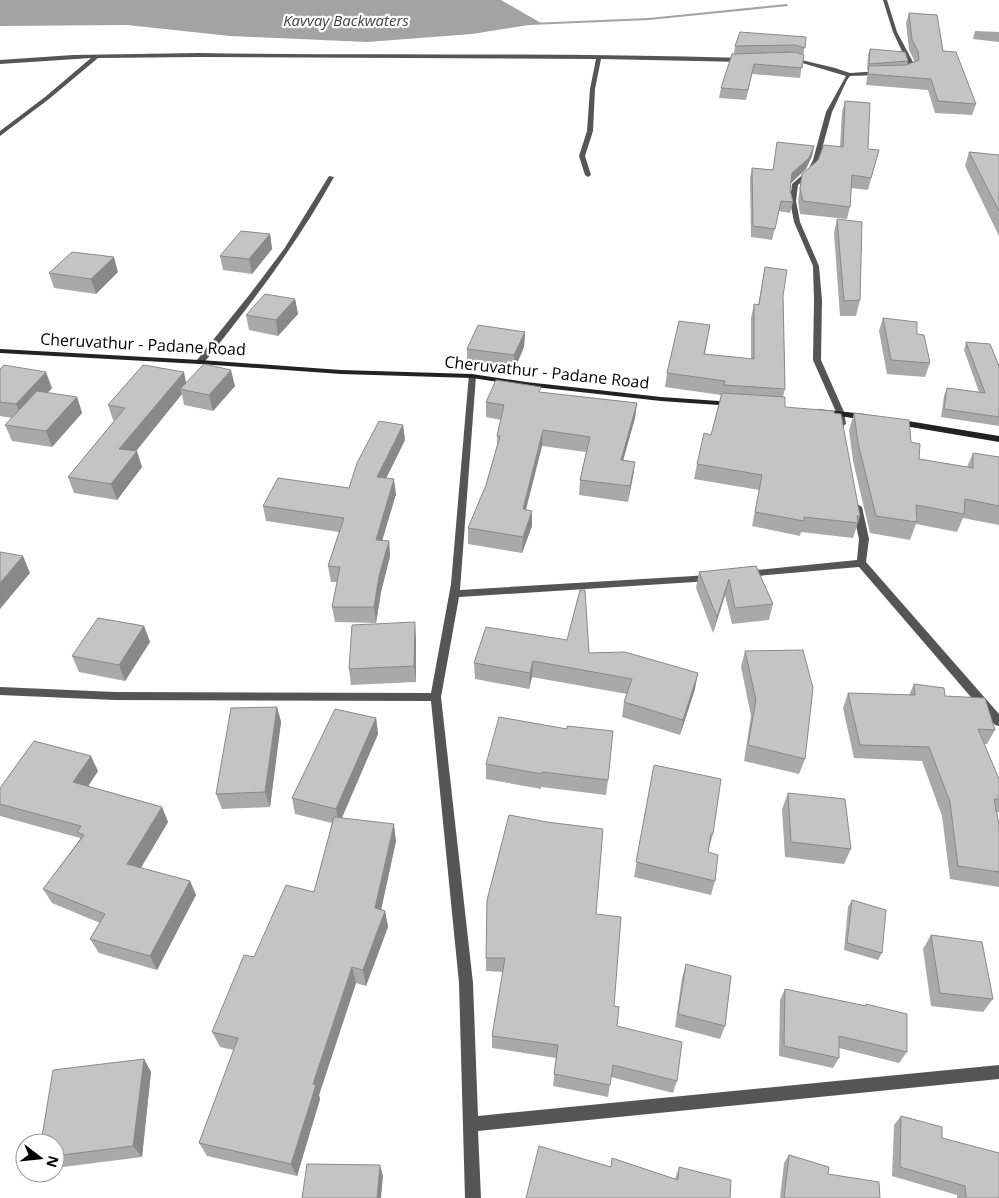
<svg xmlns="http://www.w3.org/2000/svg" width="999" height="1198" font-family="'Open Sans',sans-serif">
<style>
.water{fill:#a3a3a3}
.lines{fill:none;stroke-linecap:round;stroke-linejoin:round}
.stream{fill:#a3a3a3;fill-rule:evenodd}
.street{fill:#555;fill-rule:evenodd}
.secondary{fill:#222;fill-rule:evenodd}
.wall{fill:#a9a9a9}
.shaded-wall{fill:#898989}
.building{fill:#c4c4c4;stroke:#898989}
.labels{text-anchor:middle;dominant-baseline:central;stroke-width:4.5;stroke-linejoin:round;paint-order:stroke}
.far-water-label{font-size:15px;font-style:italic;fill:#444;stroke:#fff}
.street-label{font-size:16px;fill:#000;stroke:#fff}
</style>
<rect width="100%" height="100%" fill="#fff"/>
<path class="water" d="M0,0H501L541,23L472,34L367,42L230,36L127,25L0,26Z
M975,31L999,32V42L973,39Z"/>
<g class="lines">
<path class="stream" d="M787,4L788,6L649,20L530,25L528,24L530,23L649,18Z"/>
<path class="street" d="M883,0H887L897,32L913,62V71L905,74L902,72L908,69L907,62L893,32Z
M199,53C381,56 563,52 744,58L747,60L744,62L601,59L595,89L593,131L585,156L591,175L588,177L585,175L579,156L587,131L590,89L596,59L199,57L98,58L49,99L0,136V131L45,97L91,58L0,64V60L73,55Z
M789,57L835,68L850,73L880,71L883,73L880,75L850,76L847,80L832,112L819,160L814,171L798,185L796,201L800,222L819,266L822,300L821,360L844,412L846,424L842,427L838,424L836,412L813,360L814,300L813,266L794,222L790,201L792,184L808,170L813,160L826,112L846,76L789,59Z
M329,176L334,177C297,244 251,304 203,364H197V360L250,294L284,249Z
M469,374H472L476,376L460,590L710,575L715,578L710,581L459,597L441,697L473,983L478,1116L999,1065V1079L478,1131L481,1198H465L459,983L431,701L115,700L0,695V687L115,692L431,693L451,584Z
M857,504L862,507L869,539L866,562L999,714V726L995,725L859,567L746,577L743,576L741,574L746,571L857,560L859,539L852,507Z"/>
<path class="secondary" d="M0,349L200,360L341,370L472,374L526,382L661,397L733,402L737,404L733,406L661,401L526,386L472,378L341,374L200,364L0,353Z
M817,409L865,414L869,417L865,420L820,413H817Z
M896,419L999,436V442L893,424L892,422Z"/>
</g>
<path class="wall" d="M909,13L943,51L976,104L972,115L935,113L928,90L866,85L868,70H867L868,55L870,49L908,61L907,65L915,62L909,50L906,23Z
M806,37L800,78L752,74L746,100L719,98L721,88L734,54L735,46Z
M845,101L868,149L879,150L868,190L851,188L850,207L847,219L800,214L798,201L802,174L840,147L842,112Z
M814,146L812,156L806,169L791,183L790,190L793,202L790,213L779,211L772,240L751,237L750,178L752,168L772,170Z
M969,152L999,155V236L965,166Z
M837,219L860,300L856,316H840L834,233Z
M270,234L272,249L252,274L223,270L220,256Z
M765,267L783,296L785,389L783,397L785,407L860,516L853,538L801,532L800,536L752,526L759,490L694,479L697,464L711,435L721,395L665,387L667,373L710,325L705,354L751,359V318L754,304L758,305Z
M118,272L96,294L54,288L49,273Z
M295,299L298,314L278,336L249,330L246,315Z
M883,318L917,334L930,363L925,377L887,374L879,331Z
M525,332L524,347L514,371L467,364V349Z
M966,342L999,366V426L941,417L944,396L947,388L979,392L964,350Z
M0,369L52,388L47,393L77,397L82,413L52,447L12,441L5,425L12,418L0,416Z
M186,383L235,386L213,411L184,405L182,394L135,451L142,467L117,500L74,493L68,477L114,421L113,420L108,405Z
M541,392L637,403L635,418L623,460L635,462L628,502L579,495L580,480L586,452L542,446L526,510L532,526L522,553L468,544V528L486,485L497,446V436L501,420L486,417V402Z
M854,413L911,442L919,459L967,467L973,453L999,457V525L963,518L957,532L916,524L910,540L870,533L853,461L849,430Z
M403,425L405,440L386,478L396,494L382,540L389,541L390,556L381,592L376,623L335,622L332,607L337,582H331L328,566L339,532L266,521L263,506L349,488Z
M756,566L773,604L769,620L732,624L725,595L713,633L696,588L699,572Z
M144,626L150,642L125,681L79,672L72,656Z
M416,638V682L351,685L349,669Z
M745,651L805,759L799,774L744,761L751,716L741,667Z
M589,653L695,689L680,735L622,717L624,702L627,694L532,677L529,689L475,679L474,663Z
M914,684L945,696L995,730L987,744H984L999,779V812H997L999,825V887L950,879L942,816L922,761L854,758L843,708L848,693L909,695Z
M277,707L281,722L270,807L222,809L216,794Z
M376,718L378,734L342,818L396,841L381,909L385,911L388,927L366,986L356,983L319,1095L320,1099L297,1176L207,1156L199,1143L234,1050L220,1047L212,1032L314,892L332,823L295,814L292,798Z
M486,764L608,780L606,795L541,787V789L486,779Z
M654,765L713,834L708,852L715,881L711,895L634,877Z
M98,771L88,786L162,807L168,822L141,868L190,881L196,895L157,970L99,953L90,939L100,923L52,903L43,889L80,839V838L0,816V788Z
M788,793L851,849L844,864L785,857L782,809Z
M852,900L882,953L878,960L844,950L848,907Z
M596,914L614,1006L617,1026L677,1081L673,1093L611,1077L608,1097L553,1086L556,1058L492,1048V1036L503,972L486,971V958Z
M931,935L993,999L983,1012L931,1006L923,949Z
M686,964L725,1026L720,1039L675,1027L682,978Z
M785,989L865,1006L866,1004L907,1052L899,1063L839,1048V1058L833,1068L779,1056L780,1000Z
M144,1059L151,1072L142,1157L55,1168V1143Z
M901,1116L942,1138L999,1198H957V1195L892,1176L894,1125Z
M789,1155L828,1174L880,1198H780L784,1163Z
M610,1167L675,1179L679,1167L730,1198Z"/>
<path class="shaded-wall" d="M814,146L812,156L806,169L790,184L792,173Z
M270,234L272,249L252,274L249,259Z
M114,257L118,272L96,294L91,279Z
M295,299L298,314L278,336L276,320Z
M525,332L524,347L514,371V355Z
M231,370L235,386L213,411L209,395Z
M46,372L52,388L23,420L16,404Z
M184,372L187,387L180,389L182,394L125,465L119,449Z
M77,397L82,413L52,447L46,431Z
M637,403L635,418L619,475L621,460Z
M403,425L405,440L379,493L377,477Z
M543,430L542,446L522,524L523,509Z
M137,451L142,467L117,500L111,484Z
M635,462L633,477L628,502L630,486Z
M394,479L396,494L378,555L376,540Z
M532,511V526L522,553L523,537Z
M389,541L390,556L381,592L376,623L374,607L379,576Z
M23,556L30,573L0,609V583Z
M729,579L725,595L713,633L717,617Z
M415,622L416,638V682L414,666Z
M144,626L150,642L125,681L119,665Z
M533,661L532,677L529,689L530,673Z
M698,673L695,689L680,735L683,720Z
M277,707L281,722L270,807L265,792Z
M376,718L378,734L339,824L336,809Z
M91,756L98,771L81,797L73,782Z
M162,807L168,822L134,879L127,864Z
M394,824L396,841L378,924L375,908Z
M190,881L196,895L157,970L150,956Z
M385,911L388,927L366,986L363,970Z
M352,967L356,983L319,1095L320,1099L297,1176L291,1164L313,1084Z
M144,1059L151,1072L142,1157L133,1146Z
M380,1165L383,1176L381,1198H377Z"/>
<path class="building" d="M909,13L937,15L943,51L956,52L976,104L938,101L931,79L868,74L869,66L906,65L919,60L918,51L912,40Z
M740,32L806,37L805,48L795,45L735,46Z
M870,49L905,52L908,61L869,64Z
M795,52L804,55L802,68L754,64L748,90L721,88L732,54Z
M845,101L870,103L868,149L879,150L871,178L852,175L850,207L803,201L800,189L802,174L818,160L824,145L843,147Z
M777,142L814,146L809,158L792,173L790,190L793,202L781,201L775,229L753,226L752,168L773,170Z
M969,152L999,155V211Z
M837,219L862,222L860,300L844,301Z
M241,231L270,234L249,259L220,256Z
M72,252L114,257L91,279L49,273Z
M765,267L787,270L783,296L785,389L724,385L725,381L667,373L679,321L710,325L704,354L754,359V304L759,305Z
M265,294L295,299L276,320L246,315Z
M883,318L917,322V334L924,335L930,363L891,360Z
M478,325L525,332L514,355L467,349Z
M966,342L990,344L999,366V417L944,409L947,388L985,393Z
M204,364L231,370L209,395L180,389Z
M4,365L46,372L16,404L0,402V369Z
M143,365L184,372L119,449L137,451L111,484L68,477L125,408L108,405Z
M496,380L541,387L539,392L637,403L621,460L635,462L630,486L580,480L590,437L543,430L523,509L532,511L523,537L468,528L486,485L500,436H497L504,405L486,402Z
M37,391L77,397L46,431L5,425Z
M722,393L785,397V407L834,411V413L841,414L860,516H857L858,523L804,517V521L755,512L762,475L697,464L704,433L711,435Z
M854,413L909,420L911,442L920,444L919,459L973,468V453L999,457V506L965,499L964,514L916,505L917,522L876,516L858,443Z
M379,421L403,425L377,477L394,479L376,540L389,541L379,576L374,607H332L340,567L328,566L344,518L263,506L278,478L349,488L357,463Z
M0,552L23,556L0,583Z
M756,566L773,604L735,608L729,579L717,617L699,572Z
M580,590H585L589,653L625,652L698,673L683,720L624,702L632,679L533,661L530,673L474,663L486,627L567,640Z
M98,618L144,626L119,665L72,656Z
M415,622L414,666L349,669L352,625Z
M803,650L813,688L805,759L748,745L756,700L745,651Z
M914,684L944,688L945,696L985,698L995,730L978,729L999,779V799H994L999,825V872L958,866L950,802L929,747L860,745L848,693L915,695Z
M277,707L265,792L216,794L231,708Z
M335,709L376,718L336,809L292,798Z
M499,717L567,729V726L613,731L608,780L542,772V774L486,764Z
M34,741L91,756L73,782L162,807L127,864L190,881L150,956L90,939L105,914L43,889L84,835L77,832L81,826L0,804V788Z
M654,765L721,779L713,834H711L708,852L718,855L715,881L636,862Z
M788,793L845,799L851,849L791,842Z
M509,815L547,822L603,829L596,914L621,917L614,1006L619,1007L617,1026L682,1042L677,1081L613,1065L610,1085L554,1074L558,1045L492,1036L505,958H486L487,900Z
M334,817L394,824L375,908L385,911L363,970L352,967L313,1084L316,1085L291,1164L199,1143L238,1038L212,1032L244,955L254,957L286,885L314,892Z
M852,900L886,910L882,953L847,943Z
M931,935L982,942L993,999L940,993Z
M686,964L731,976L725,1026L678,1014Z
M785,989L866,1006V1004L907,1014V1052L839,1036V1058L784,1046Z
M144,1059L133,1146L55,1156V1143H41L53,1070Z
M901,1116L942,1127V1138L999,1153V1198H966L965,1186L900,1167Z
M539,1146L611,1167L612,1158L678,1180L679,1167L731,1180L730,1198H526Z
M789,1155L829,1167L828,1174L879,1182L880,1198H784Z
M307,1164L380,1165L377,1198H302Z"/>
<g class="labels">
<g class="far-water-label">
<text x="346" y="20">Kavvay Backwaters</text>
</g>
<g class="street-label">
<text transform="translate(143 344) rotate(3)">Cheruvathur - Padane Road</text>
<text transform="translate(547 372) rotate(6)">Cheruvathur - Padane Road</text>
</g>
</g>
<g transform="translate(40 1158) rotate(106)"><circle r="24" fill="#ffffff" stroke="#999999"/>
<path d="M0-4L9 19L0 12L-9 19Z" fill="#000000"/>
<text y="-8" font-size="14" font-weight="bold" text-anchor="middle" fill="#000000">N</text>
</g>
</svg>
